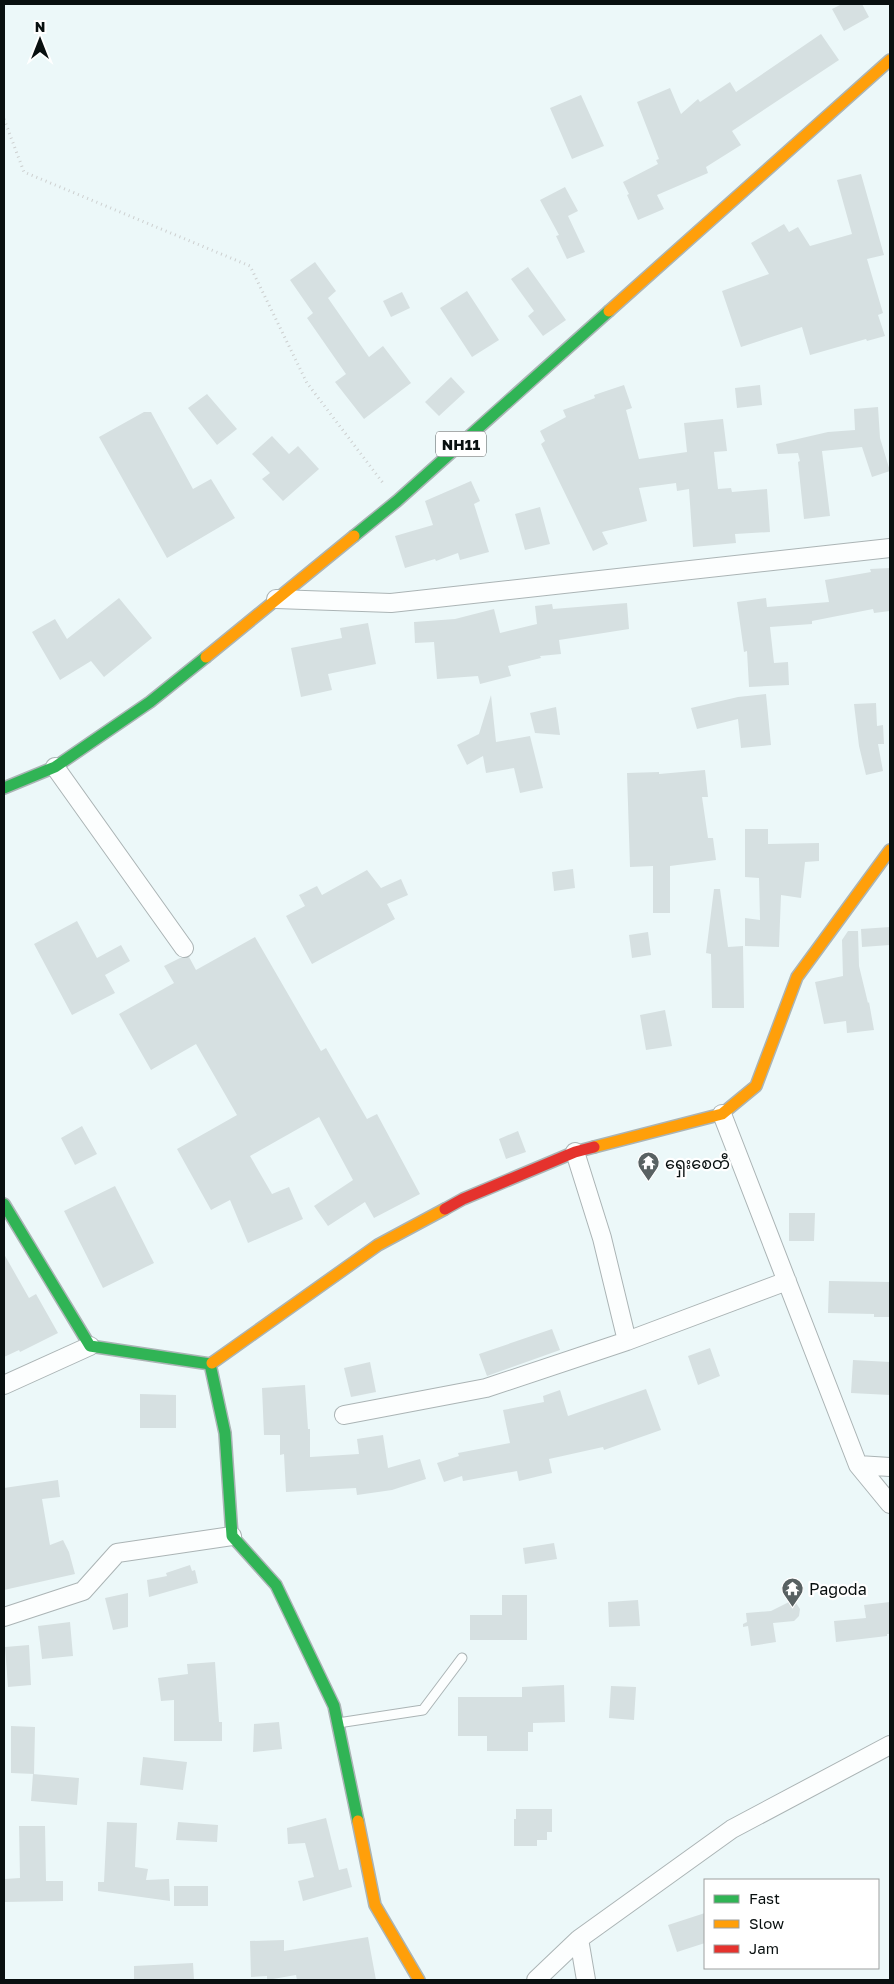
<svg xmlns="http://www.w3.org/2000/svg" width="894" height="1984" font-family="'Golos Text','Noto Sans Myanmar',sans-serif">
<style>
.building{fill:#d6e0e1}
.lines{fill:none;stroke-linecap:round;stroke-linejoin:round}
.lane-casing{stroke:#abb4b5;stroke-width:11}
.street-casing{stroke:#abb4b5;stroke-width:20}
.fast-casing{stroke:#abb4b5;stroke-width:14}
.slow-casing{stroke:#abb4b5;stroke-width:14}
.jam-casing{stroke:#abb4b5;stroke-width:14}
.path{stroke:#cdd0d0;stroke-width:3;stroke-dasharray:1 4;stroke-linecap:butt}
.lane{stroke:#fcfefe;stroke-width:9}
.street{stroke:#fcfefe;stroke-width:18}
.fast{stroke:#30b455;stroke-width:11}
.slow{stroke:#ff9f0a;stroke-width:11}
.jam{stroke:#e5322d;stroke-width:11}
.labels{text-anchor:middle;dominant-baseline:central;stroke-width:4.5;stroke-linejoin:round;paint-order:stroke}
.shield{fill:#fff;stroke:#535858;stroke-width:1}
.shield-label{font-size:15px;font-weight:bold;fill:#091010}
.poi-label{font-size:16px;fill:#091010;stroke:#fff;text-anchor:start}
</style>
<rect width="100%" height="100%" fill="#ecf8f9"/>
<path class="building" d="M842,4H862L869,17L844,31L832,9Z
M821,34L839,60L732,131L741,145L706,167L708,173L657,195L664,209L638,220L627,195L629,194L623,182L658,164L656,160L659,159L637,102L670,88L681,114L698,99L700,102L730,82L736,92Z
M581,95L604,146L572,159L550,108Z
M861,174L884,255L867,259L883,313L878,315L885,336L867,341L866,339L810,355L802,327L741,347L722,291L769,274L751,243L784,224L789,232L798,227L810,246L852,234L837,180Z
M565,187L578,211L568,216L585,252L567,259L556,236L559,235L540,200Z
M315,262L336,291L328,298L369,357L383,346L411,383L364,419L335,382L346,374L307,318L313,313L290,280Z
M528,267L566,320L543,336L528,316L534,311L511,279Z
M467,291L499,340L472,357L440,308Z
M402,292L410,308L391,317L383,301Z
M451,377L465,392L439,416L425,402Z
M624,385L632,408L626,410L639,459L687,452L684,423L723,419L727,451L714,452L718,489L731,488L732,492L767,489L770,532L735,534L736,543L693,547L689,489L677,491L676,483L639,488L647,521L602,532L608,544L593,551L541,444L545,441L540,431L566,417L563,410L595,398L594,395Z
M760,385L762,405L737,408L735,388Z
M207,394L237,429L217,445L188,408Z
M878,407L880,438L890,471L872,477L862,447L822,451L830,516L804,519L798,462L800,461L798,453L778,454L776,444L828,432L855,430L854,409Z
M144,412H151L193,489L211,479L235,518L167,558L99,437Z
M272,436L289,454L298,446L319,469L283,501L262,479L270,473L252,454Z
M471,481L480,501L474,504L489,552L460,560L458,553L436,561L435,559L405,568L395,536L433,525L425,501Z
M540,507L550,544L525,550L515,514Z
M890,568V611L874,613L873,609L812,621V624L770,627L774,663L788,662L789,685L749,687L747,651L744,652L737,602L766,598L767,607L829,602L825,580L871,572L870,569Z
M119,598L152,638L104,677L91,661L60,680L32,632L55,619L67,639Z
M627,603L629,629L559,640L561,654L540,656L541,658L508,666L511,676L480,684L478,676L437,679L434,642L415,643L414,622L455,619L494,609L500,633L537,624L535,606L552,604L553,609Z
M368,623L376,664L328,674L332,690L301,697L291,648L342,638L340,628Z
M766,694L771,745L741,748L738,719L697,729L691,708L738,697Z
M491,695L496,742L530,736L543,788L520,793L514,768L486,773L483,756L467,765L457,745L479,734Z
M876,703L877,726L883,725L884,744H878L883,771L866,775L859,746L854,704Z
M556,707L560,735L535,733L530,713Z
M705,770L708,797H702L708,838H713L716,860L670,866V913H653V866L630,867L627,773L659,772V774Z
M745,829H768V844L819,843V861L805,862L801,898L781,895L779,947L745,946V918L760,920L759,878L745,877Z
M573,869L575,888L554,891L552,872Z
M367,870L381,888L401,879L408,895L387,904L395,919L312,964L286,916L305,906L299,895L317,886L322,895Z
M714,889H720L728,947L743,946L744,1008H712L711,954L706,953Z
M77,921L97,958L121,945L130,961L105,975L115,993L72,1015L34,944Z
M890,927V945L862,947L861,929Z
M848,931H858L859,966L868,1003L869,1002L874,1030L847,1033L846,1021L824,1024L815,982L843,976L842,940Z
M648,932L651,955L632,958L629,935Z
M255,937L321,1051L326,1048L367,1119L377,1114L420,1194L374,1218L365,1202L328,1226L314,1206L353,1180L319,1117L250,1156L272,1194L289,1187L303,1219L248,1243L230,1200L211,1210L177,1149L237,1115L196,1044L151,1070L119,1014L174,983L164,966L180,958L189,957L196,970Z
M665,1010L672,1046L646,1050L640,1015Z
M82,1126L97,1154L75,1165L61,1138Z
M518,1131L526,1152L506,1159L499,1139Z
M115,1186L154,1263L103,1288L64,1211Z
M789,1213H815L814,1241H789Z
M4,1254L29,1298L36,1294L58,1333L20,1352L19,1350L4,1357Z
M829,1281L890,1282V1317H874V1314L828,1313Z
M552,1329L560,1350L487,1376L479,1354Z
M710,1348L720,1376L698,1385L688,1356Z
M853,1360L890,1362V1395L851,1393Z
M370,1362L376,1392L351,1397L344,1368Z
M305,1385L308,1429H310V1457L359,1454L357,1439L383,1435L388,1468L420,1459L426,1479L392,1490L357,1495L356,1488L286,1492L284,1454L280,1455V1435H264L262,1388Z
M646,1389L661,1430L604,1450L603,1447L549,1459L552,1473L519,1481L517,1471L463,1481L462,1476L444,1482L437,1463L459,1456L458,1453L510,1443L503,1410L544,1402L543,1396L560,1390L568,1416Z
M140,1394L176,1395V1428H140Z
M58,1480L60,1497L42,1499L50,1545L63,1540L69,1552L75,1574L4,1590V1488Z
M554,1543L557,1559L525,1564L523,1548Z
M190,1565L192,1571L195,1570L198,1583L149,1597L147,1580L167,1576L166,1573Z
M128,1593V1627L113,1630L105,1598Z
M502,1595H527V1640H470V1615H502Z
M638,1600L640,1626L609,1627L608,1602Z
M789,1602L796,1603L800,1609L799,1616L794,1621L773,1623L776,1642L751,1646L748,1626L743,1627V1624L747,1622L746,1613L771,1611Z
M890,1602V1634H887V1636L836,1642L834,1621L866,1618L864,1605Z
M70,1622L73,1656L42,1659L38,1626Z
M29,1645L31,1685L8,1687L5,1647Z
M215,1662L219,1722H222V1741H174V1700L161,1701L158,1678L188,1674L187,1664Z
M564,1685L565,1722L533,1723V1732H528V1751H487V1736H458V1697H522V1687Z
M611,1686L636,1687L634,1720L609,1718Z
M279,1722L282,1749L253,1752L254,1724Z
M11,1726L35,1727L34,1774L11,1773Z
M143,1757L187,1762L183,1790L140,1785Z
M33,1774L79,1778L77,1805L31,1801Z
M516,1809H552V1832H547V1840H537V1846H514V1819H516Z
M326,1818L339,1870L347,1868L352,1887L303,1901L298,1881L314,1877L305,1843L288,1844L287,1828Z
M107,1822L137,1823L135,1867L148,1869L146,1880L169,1879L170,1901L98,1891V1882H104Z
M178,1822L218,1825L217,1842L176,1840Z
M19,1826H45L46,1881H63V1901L4,1902V1879L20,1878Z
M174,1886H208V1906H174Z
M705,1913V1943L677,1952L668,1925Z
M368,1937L376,1980H297L296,1975L267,1980V1976L251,1977L250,1941L284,1940V1951Z
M193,1963L194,1980H134V1966Z"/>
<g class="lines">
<defs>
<path id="lane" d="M338,1723L423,1710L462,1658"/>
<path id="street" d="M276,599L391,603L890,548
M55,767L184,948
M722,1114L858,1465L890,1504
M575,1152L602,1238L627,1341
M4,1385L90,1346
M344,1415L486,1388L627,1341L787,1281
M858,1465L890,1467
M4,1617L83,1591L117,1553L232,1536
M579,1939L586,1980
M536,1980L579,1939L732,1829L890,1745"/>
<path id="fast" d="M354,536L397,501L609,311
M4,788L55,767L150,702L206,657
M4,1204L90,1346L210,1364L212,1363
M210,1364L225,1433L232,1536L276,1585L334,1706L358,1821"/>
<path id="slow" d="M609,311L890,60
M206,657L354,536
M594,1147L722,1114L756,1086L797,977L890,850
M212,1363L378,1245L445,1209
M358,1821L375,1905L419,1980"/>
<path id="jam" d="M445,1209L463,1199L575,1152L594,1147"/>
</defs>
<use href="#lane" class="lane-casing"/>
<use href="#street" class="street-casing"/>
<use href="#fast" class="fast-casing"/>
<use href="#slow" class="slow-casing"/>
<use href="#jam" class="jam-casing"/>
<path class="path" d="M4,119L24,172L250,266L307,383L383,483"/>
<use href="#lane" class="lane"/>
<use href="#street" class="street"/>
<use href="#fast" class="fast"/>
<use href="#slow" class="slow"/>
<use href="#jam" class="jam"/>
</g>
<defs>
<symbol id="temple-pin" viewBox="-11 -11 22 30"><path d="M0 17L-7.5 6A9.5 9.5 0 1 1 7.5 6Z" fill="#586162" stroke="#fff"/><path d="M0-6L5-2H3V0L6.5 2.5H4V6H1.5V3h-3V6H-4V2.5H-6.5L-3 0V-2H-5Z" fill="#fff"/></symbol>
</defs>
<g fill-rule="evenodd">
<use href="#temple-pin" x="636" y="1150" width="25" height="34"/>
<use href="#temple-pin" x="780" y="1576" width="25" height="34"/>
</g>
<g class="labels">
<rect class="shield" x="436" y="431.5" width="50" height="25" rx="4"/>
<g class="shield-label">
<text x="461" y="444">NH11</text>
</g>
<g class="poi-label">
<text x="665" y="1163">ရှေးစေတီ</text>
<text x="809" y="1589">Pagoda</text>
</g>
</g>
<rect width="894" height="1984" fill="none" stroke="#091010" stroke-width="10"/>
<rect x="704" y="1879" width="175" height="90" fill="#ffffff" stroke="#9d9f9f"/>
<rect x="714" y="1895" width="25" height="8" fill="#30b455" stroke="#9d9f9f"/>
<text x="749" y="1904" font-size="15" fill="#091010">Fast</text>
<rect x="714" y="1920" width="25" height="8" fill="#ff9f0a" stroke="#9d9f9f"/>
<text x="749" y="1929" font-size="15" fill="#091010">Slow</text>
<rect x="714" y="1945" width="25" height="8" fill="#e5322d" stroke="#9d9f9f"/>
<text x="749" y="1954" font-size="15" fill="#091010">Jam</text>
<g transform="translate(40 40)" stroke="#ffffff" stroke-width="4" paint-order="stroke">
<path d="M0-4L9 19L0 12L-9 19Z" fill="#091010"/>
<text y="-8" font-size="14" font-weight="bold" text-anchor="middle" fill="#091010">N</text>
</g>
</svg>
